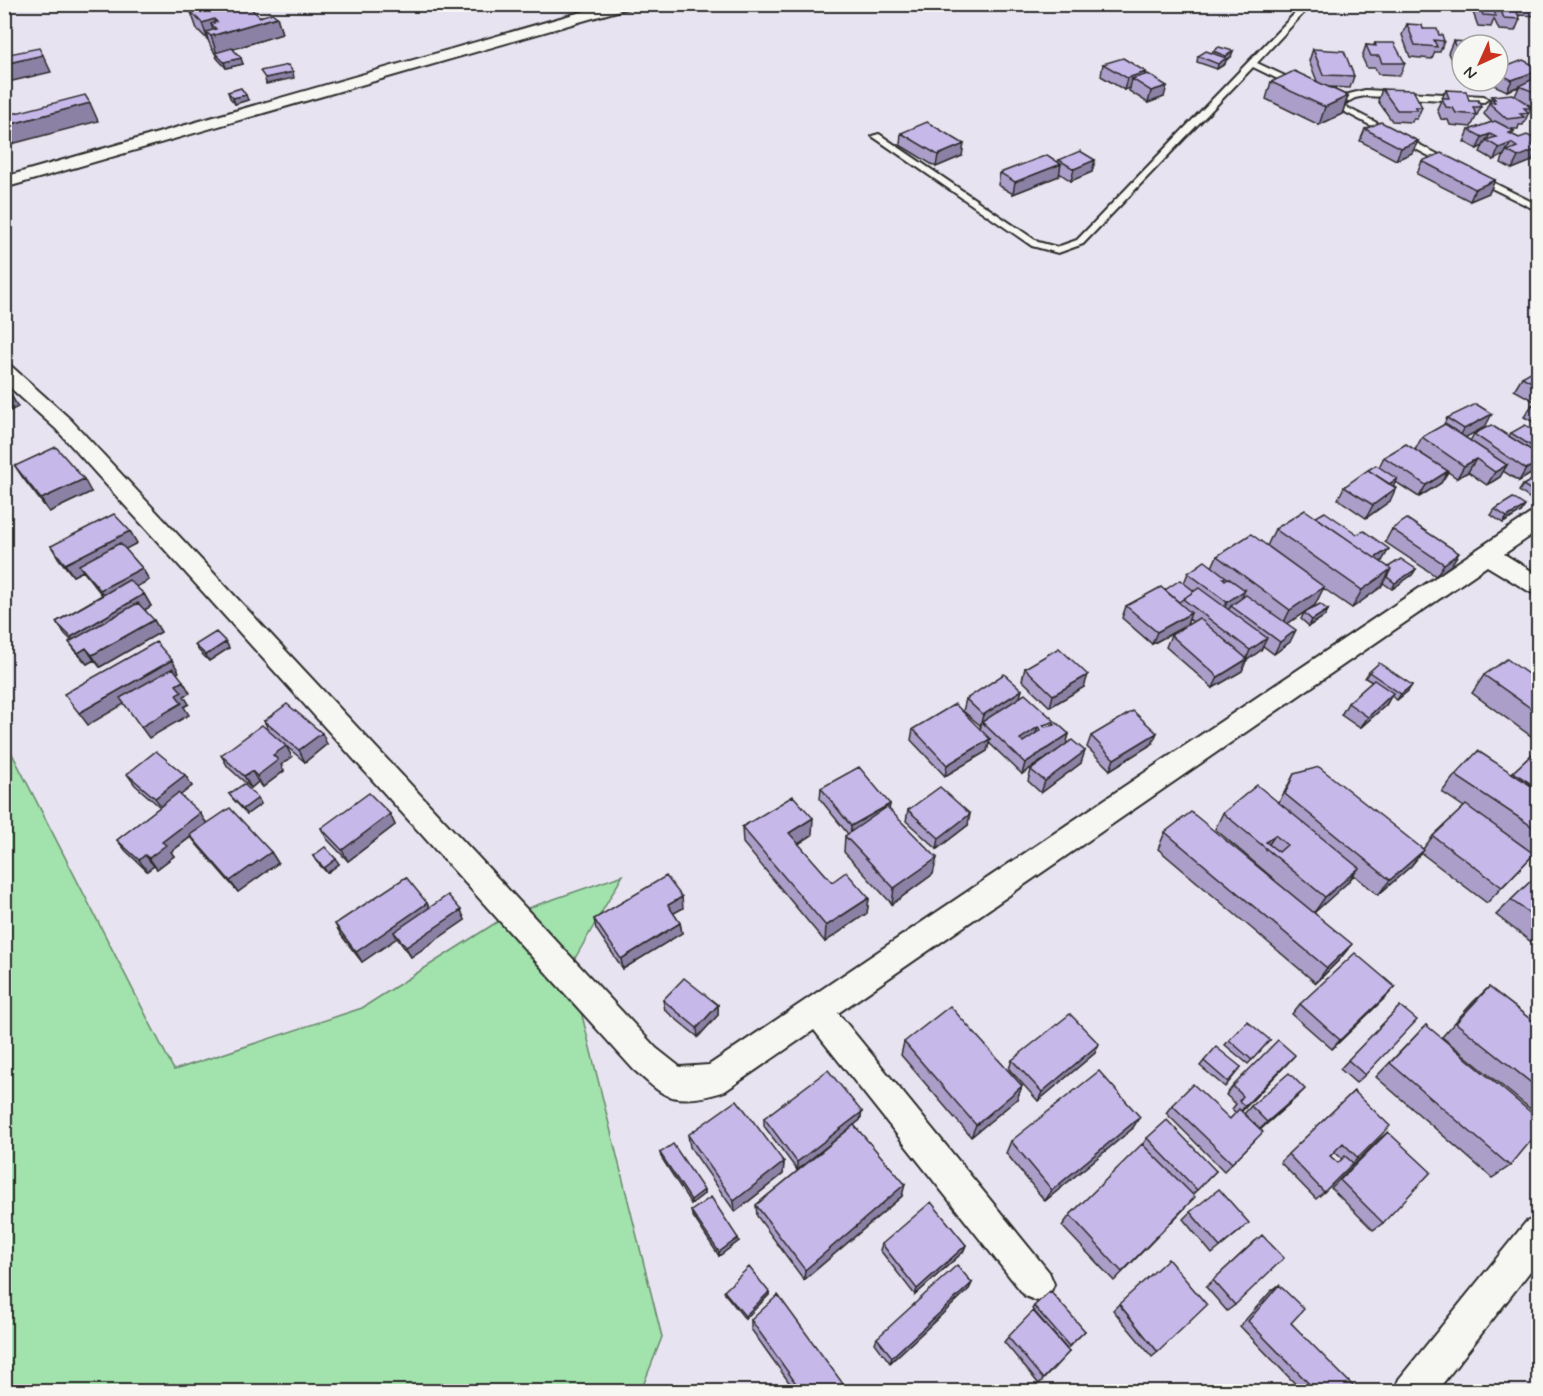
<svg xmlns="http://www.w3.org/2000/svg" width="1543" height="1396" font-family="Mynerve,sans-serif">
<style>
.green{fill:#a2e2ac;stroke:#66866c;stroke-width:1.5}
.lines{fill:none;stroke-linecap:round;stroke-linejoin:round}
.lane-casing{stroke:#2b2b2b;stroke-width:4}
.street-casing{stroke:#2b2b2b;stroke-width:4}
.lane{fill:#f6f6f2;fill-rule:evenodd}
.street{fill:#f6f6f2;fill-rule:evenodd}
.wall{fill:#ab9ec9;stroke:#2b2b2b;stroke-width:1.5;fill-rule:evenodd}
.shaded-wall{fill:#8b81a4;stroke:#2b2b2b;stroke-width:1.5;fill-rule:evenodd}
.building{fill:#c7b8ea;stroke:#2b2b2b;stroke-width:1.5;fill-rule:evenodd}
</style>
<rect width="100%" height="100%" fill="#e8e3f0"/>
<filter id="ink" filterUnits="userSpaceOnUse"><feTurbulence type="fractalNoise" baseFrequency=".0167" numOctaves="2"/><feDisplacementMap in="SourceGraphic" scale="12" xChannelSelector="R" yChannelSelector="G"/><feConvolveMatrix kernelMatrix="1 2 1 2 8 2 1 2 1" color-interpolation-filters="sRGB"/></filter>
<g filter="url(#ink)">
<path class="green" d="M4,738L174,1070L362,1008L508,915L623,875L570,967L662,1337L641,1391H5Z"/>
<g class="lines">
<defs>
<path id="lane" d="M1304,4H1312L1257,63L1298,82V86H1292L1253,67L1083,244L1058,253L1032,246L872,136L879,134L1038,242L1057,247L1077,240Z
M1365,90L1484,96L1488,99L1484,102L1365,96L1355,98L1342,105L1453,162V166L1450,167L1324,101L1328,98L1336,102L1349,94Z
M1478,175L1538,205V211L1475,180L1473,178Z"/>
<path id="street" d="M609,4H633L631,7L4,188V177Z
M4,364L11,366L70,419L656,1048L680,1067L709,1065L1530,514L1538,512V531L1504,554L1538,575V595L1530,592L1487,566L838,1013L1049,1272L1054,1284L1049,1296L1037,1301L1025,1296L814,1030L725,1091C709,1097 680,1103 664,1094C653,1088 644,1078 634,1070L56,429L4,382Z
M1538,1217V1261L1436,1392H1394L1399,1379L1526,1222Z"/>
</defs>
<use href="#lane" class="lane-casing"/>
<use href="#street" class="street-casing"/>
<use href="#lane" class="lane"/>
<use href="#street" class="street"/>
</g>
<path class="wall" d="M1470,4H1539V16L1518,15L1520,19L1515,31L1499,30L1494,19L1491,27L1478,26Z
M191,12L277,17L282,34L233,49L243,64L226,68L217,58L215,53L212,49L208,40L197,29Z
M1407,24L1423,29L1439,35L1444,41L1440,52H1435L1432,59L1410,57L1402,35Z
M1453,41L1462,45V66H1454L1448,53Z
M1375,43L1405,63L1400,75L1378,74L1375,68H1367L1362,57L1366,45L1373,46Z
M1313,49L1354,76L1350,88L1329,87L1348,96L1342,114L1319,125L1266,99L1271,82L1317,81L1309,61Z
M1213,51L1231,57L1226,60L1225,64L1217,69L1197,62L1198,56L1212,53Z
M1103,64L1146,72L1145,75L1164,97L1148,103L1129,91L1130,88L1124,90L1101,76Z
M1539,68V73L1537,77L1539,76V109L1527,104L1531,108L1523,125H1519L1518,129H1511L1514,131L1512,135L1519,138L1539,141L1536,147L1538,149L1532,161L1512,169L1501,163L1504,155L1494,160L1480,152L1483,146L1477,149L1464,142L1469,130L1492,122L1484,114L1492,96H1515L1519,87L1507,91L1489,83L1490,81H1498V70Z
M1382,89L1422,107L1417,119H1413L1412,122L1392,121L1378,101Z
M1446,90L1469,100L1481,107L1471,127L1450,125L1448,120L1441,119L1437,109Z
M228,92L248,100L235,104L230,98Z
M1365,129L1418,141L1412,153L1396,160L1360,141Z
M901,133L962,156L936,167L900,145Z
M1059,160H1095L1092,172L1071,181L1059,173V176L1013,194L998,185L1000,173L1058,162Z
M1422,161L1495,180L1489,193L1470,201L1417,174Z
M1539,187V200L1533,198Z
M1539,373V425L1524,417L1532,405L1536,402L1514,390L1522,377Z
M1447,418L1485,427L1465,437L1470,441L1474,434L1509,436L1511,433H1539V468L1536,471L1519,481L1503,471L1500,477L1487,485L1468,472L1457,478L1448,472L1441,483L1419,497L1396,482L1393,486L1390,501L1366,518L1338,499L1344,487L1379,467L1384,457L1415,450L1422,437L1443,426Z
M15,466L91,492L49,512L23,478Z
M1539,476V504H1538L1519,491L1523,485Z
M1495,509L1521,512L1503,523L1491,515Z
M1275,529L1382,561L1381,562L1388,567L1416,569L1412,575L1392,589L1383,583L1381,587L1352,608L1323,588L1315,605L1287,624L1290,642L1274,654L1263,646L1261,650L1246,661L1242,671L1213,688L1166,647L1171,635L1193,622L1189,619L1187,625L1152,644L1122,618L1126,606L1184,583L1188,573L1212,567L1217,556L1267,546Z
M1392,529L1451,565L1436,576L1385,542Z
M137,543L125,549L142,568L149,580L136,587L144,594L151,606L145,610L161,632L100,667L94,660L87,664L77,653L69,642L71,640L65,634L56,622L102,595L83,571L73,576L59,559L51,546Z
M1328,610L1325,616L1309,626L1301,619L1304,613Z
M226,642L229,648L209,661L199,651L195,645Z
M1025,668L1084,687L1050,707L1022,680Z
M1369,672L1412,685L1408,691L1397,700L1391,696L1386,705L1360,728L1341,715L1348,703L1372,682L1365,678Z
M1484,675L1539,682V742L1472,693Z
M1020,697L1069,734L1066,744L1081,763L1041,793L1028,781L1031,770L1055,752L1022,774L989,743L987,751L945,776L911,740L913,729L980,730L981,726L963,711L966,699ZM1053,722L1055,725L1046,727L1043,725Z
M264,721L327,744L305,762L286,746L292,757L281,765L284,771L263,787L258,782L251,788L228,767L221,755L269,731Z
M1091,736L1152,744L1110,770L1087,747Z
M1539,748V851L1535,855L1534,854L1487,903L1421,853L1411,866L1378,895L1354,875L1347,883L1314,912L1340,959L1316,983L1158,849L1165,832L1275,880L1215,829L1223,813L1279,802L1294,774L1423,849L1433,836L1464,807L1442,792L1455,775L1512,773Z
M127,774L185,775L192,786L180,795L207,823L271,852L278,863L238,892L198,846L191,837L171,852L174,856L157,869L154,866L147,871L126,851L117,840L160,807L135,785Z
M821,788L890,804L889,809L933,874L892,904L844,852L845,836L848,834L820,799Z
M229,794L258,798L261,804L247,814L233,799Z
M908,810L968,825L937,849L906,821Z
M390,814L395,825L348,861L327,839L321,828Z
M742,827L812,835L798,844L832,882L869,898L867,913L825,942L743,843Z
M313,856L339,864L327,873L316,861Z
M1539,873V948L1496,915Z
M429,908L465,920L411,957L397,938L362,962L341,935L335,924Z
M683,908L673,913L680,923L682,933L623,969L596,929L594,919Z
M1395,987L1332,1049L1292,1014L1300,1004Z
M1489,987L1539,1026V1116L1442,1037L1473,1002Z
M663,1000L718,1005V1015L698,1037L665,1010Z
M1400,1006L1365,1075L1356,1083L1340,1069Z
M1426,1025L1510,1166L1492,1178L1376,1077Z
M1229,1040H1270L1248,1064L1225,1045Z
M904,1042L1022,1086L1017,1099L971,1137L901,1055Z
M1095,1053L1038,1101L1009,1069L1012,1060Z
M1295,1055L1241,1112L1244,1114L1251,1106L1297,1097L1260,1129L1255,1140L1224,1171L1166,1113L1172,1105L1230,1119L1236,1113L1232,1109L1236,1104L1226,1095L1233,1086Z
M1204,1061L1241,1067L1225,1087L1200,1066Z
M1354,1091L1358,1158L1324,1192L1316,1199L1280,1162ZM1335,1152L1342,1159L1338,1163L1330,1156Z
M862,1112L860,1120L854,1125L902,1196L804,1280L757,1216L756,1205L851,1127L797,1170L764,1126V1118Z
M1132,1129L1045,1201L1006,1153L1011,1141Z
M1388,1132L1383,1223L1373,1230L1331,1188L1378,1140Z
M688,1135L784,1162L783,1174L735,1212L690,1147Z
M1147,1138L1216,1171L1193,1194L1185,1208L1114,1281L1062,1226L1070,1215L1143,1144Z
M660,1153L704,1190V1194L691,1204L661,1157Z
M691,1211L739,1241L719,1256L692,1215Z
M1190,1212L1241,1230L1212,1254L1183,1219Z
M1254,1242L1235,1305L1227,1311L1206,1287Z
M882,1244L966,1245L963,1252L915,1295L880,1250Z
M972,1283L969,1289L890,1363L875,1343L877,1338Z
M1279,1285L1291,1323L1355,1392H1303L1240,1326L1271,1291Z
M724,1291L769,1292V1295L745,1319L725,1294Z
M1119,1304L1158,1352L1152,1357L1113,1310Z
M1034,1306L1085,1331L1067,1349L1032,1309Z
M751,1320L849,1392H796L751,1329Z
M1008,1337L1069,1352L1039,1384L1004,1342Z"/>
<path class="shaded-wall" d="M277,17L282,34L217,54L211,36L206,32L208,40L202,23L214,19L219,34ZM211,24L216,29L215,35Z
M1233,51L1231,57L1226,60L1225,64L1217,69L1218,64L1225,59L1226,56Z
M43,55L51,72L4,83V64Z
M241,58L243,64L226,68L224,62Z
M1539,70V73L1535,80L1507,91L1512,80Z
M293,72L294,78L266,84L265,78Z
M1146,72L1143,83L1132,79L1130,88L1124,90L1127,78Z
M1167,86L1164,97L1148,103L1151,91Z
M246,95L248,100L235,104L233,98Z
M1348,96L1342,114L1319,125L1325,107Z
M90,103L98,121L4,146V126Z
M1490,134L1483,146L1477,149L1482,137Z
M1418,141L1412,153L1396,160L1401,148Z
M1539,142L1535,150L1538,149L1532,161L1512,169L1518,157L1531,145Z
M1511,143L1504,155L1494,160L1499,148Z
M964,144L962,156L936,167L938,155Z
M1095,160L1092,172L1071,181L1074,169Z
M1061,164L1059,176L1013,194L1015,182Z
M1495,180L1489,193L1470,201L1475,189Z
M11,395L18,407L4,414V398Z
M1492,414L1485,427L1457,442L1464,429Z
M1476,459L1468,472L1457,478L1464,466Z
M1539,462V467L1536,471L1519,481L1526,469Z
M1507,465L1500,477L1487,485L1495,472Z
M1448,471L1441,483L1419,497L1426,485Z
M84,479L91,492L49,512L41,499Z
M1397,479L1394,485L1382,492L1385,486Z
M1396,488L1390,501L1366,518L1373,505Z
M1525,506L1521,512L1503,523L1507,517Z
M130,531L137,543L84,571L79,565L83,571L73,576L65,564Z
M1389,549L1382,561L1366,572L1373,559Z
M1459,553L1451,565L1436,576L1444,564Z
M142,568L149,580L108,602L100,590Z
M1391,569L1381,587L1352,608L1362,590Z
M1416,569L1412,575L1392,589L1395,583Z
M1324,587L1315,605L1281,628L1290,610Z
M1245,590L1240,602L1231,606L1229,609L1222,614L1227,602Z
M144,594L151,606L79,649L71,637Z
M1328,610L1325,616L1309,626L1312,620Z
M1191,613L1187,625L1152,644L1157,632Z
M154,620L161,632L100,667L92,655Z
M1296,630L1290,642L1274,654L1280,642Z
M1267,638L1261,650L1246,661L1242,671L1213,688L1218,677L1246,660L1250,650Z
M226,642L229,648L209,661L206,655Z
M86,648L94,660L87,664L78,653Z
M172,660L179,672L88,725L79,713Z
M1088,675L1084,687L1050,707L1053,695Z
M183,681L190,693L184,696L189,704L184,707L189,715L149,738L141,727L176,695V685Z
M1412,685L1408,691L1397,700L1401,694Z
M1022,690L1019,701L982,722L980,727L983,715Z
M1393,693L1386,705L1360,728L1368,717Z
M1038,727L1034,738L1017,751L1020,739Z
M322,733L327,744L305,762L299,750Z
M1157,733L1152,744L1110,770L1114,759Z
M1069,734L1066,745L1022,774L1025,763Z
M990,739L987,751L945,776L947,765Z
M286,746L292,757L281,765L284,771L263,787L257,776L273,755Z
M1085,751L1081,763L1041,793L1045,781Z
M252,771L258,782L251,788L244,776Z
M185,775L192,786L163,809L155,798Z
M258,798L261,804L247,814L243,809Z
M890,804L888,815L850,837L851,826Z
M200,813L207,824L171,852L174,856L157,869L149,858L162,842Z
M390,814L395,825L348,861L342,850Z
M970,814L968,825L937,849L939,838Z
M813,818L812,835L789,850V833Z
M1275,835L1266,849V842Z
M1424,850L1411,866L1378,895L1390,880Z
M271,852L278,863L238,892L230,881Z
M145,855L154,866L147,871L139,860Z
M937,858L933,874L892,904L894,888Z
M336,859L339,864L327,873L324,868Z
M1359,868L1347,883L1314,913L1325,897Z
M682,897L683,908L669,916L668,905Z
M869,898L867,913L825,942L826,926Z
M427,903L432,913L394,932L397,938L362,962L356,952Z
M461,910L465,920L411,957L406,947Z
M680,923L682,933L623,969L621,959Z
M1352,944L1340,959L1316,983L1327,968Z
M1395,987L1386,997L1332,1049L1340,1040Z
M718,1005V1015L698,1037L697,1028Z
M1099,1044L1095,1053L1038,1101L1042,1092Z
M1295,1055L1287,1064L1238,1115L1245,1106Z
M1022,1086L1017,1099L971,1137L976,1125Z
M1305,1089L1297,1097L1259,1131L1267,1122Z
M862,1112L860,1120L797,1170V1162Z
M1140,1117L1132,1129L1045,1201L1052,1190Z
M784,1162L783,1174L735,1212L734,1201Z
M905,1184L902,1196L804,1280L805,1270Z
M704,1190V1194L691,1204V1200Z
M738,1238L739,1241L719,1256V1252Z
M966,1245L963,1252L915,1295L917,1289Z
M972,1283L969,1289L890,1363L892,1357Z
M769,1292V1295L745,1319V1316Z"/>
<path class="building" d="M219,4H246L260,17L272,13L277,17L211,36L206,32L216,29L211,24L217,22L214,19L202,23L191,12Z
M1479,4H1491L1496,16L1483,15Z
M1498,4H1513L1520,19L1504,18Z
M1407,24L1422,25L1423,29H1437L1439,35H1442L1444,41L1434,40L1437,47L1415,45Z
M1453,41L1482,43L1483,45H1462V55L1459,54Z
M1375,43H1394L1405,63H1382L1379,56H1371L1366,45L1376,46Z
M1219,47L1233,51L1226,56L1213,51Z
M39,48L43,55L4,64V55Z
M232,48L241,58L224,62L215,53Z
M1313,49L1344,51L1354,76L1323,75Z
M1206,51L1226,58L1218,64L1198,56Z
M1123,58L1146,72L1127,78L1103,64Z
M1523,60L1539,68V70L1512,80L1498,73V70Z
M288,65L293,72L265,78L260,71Z
M1294,71L1348,96L1325,107L1271,82Z
M1148,74L1167,86L1151,91L1132,79Z
M1539,76V94L1519,86Z
M241,88L246,95L233,98L228,92Z
M1382,89L1413,90L1422,107H1415L1417,110H1397Z
M1446,90L1466,91L1469,100H1478L1481,107H1473L1476,115L1456,113L1453,108L1446,107L1442,98H1449Z
M1512,94L1523,101L1531,108H1524L1529,113L1520,114L1524,117L1507,119L1489,103L1495,102L1492,99H1495L1492,96Z
M85,95L90,103L4,126V116Z
M1495,121L1514,131L1509,133L1519,138L1527,135L1539,141L1531,145L1538,149L1518,157L1507,151L1517,147L1511,143L1499,148L1486,140L1496,137L1490,134L1482,137L1469,130Z
M927,122L964,144L938,155L901,133Z
M1381,122L1418,141L1401,148L1365,129Z
M1080,151L1095,160L1074,169L1059,160Z
M1441,153L1495,180L1475,189L1422,161Z
M1047,155L1061,164L1015,182L1000,173Z
M1534,370L1539,373V386L1522,377Z
M4,389L11,395L4,398Z
M1539,400V408L1532,405Z
M1476,404L1492,414L1464,429L1447,418Z
M1445,424L1507,465L1495,472L1476,459L1464,466L1422,437Z
M1491,425L1539,455V462L1526,469L1474,434Z
M1525,425L1539,433V451L1511,433Z
M1406,444L1448,471L1426,485L1384,457Z
M56,447L84,479L41,499L15,466Z
M1376,465L1397,479L1389,484L1368,470Z
M1368,470L1396,488L1373,505L1344,487Z
M1539,476V495L1523,485Z
M1513,498L1525,506L1507,517L1495,509Z
M1305,510L1391,569L1362,590L1275,529Z
M1325,512L1357,534L1364,531L1389,549L1375,558L1316,517Z
M114,514L130,531L65,564L51,546Z
M1407,519L1459,553L1444,564L1392,529Z
M1251,534L1324,587L1290,610L1217,556Z
M120,543L142,568L100,590L79,565Z
M1401,559L1416,569L1395,583L1387,577L1391,569L1388,567Z
M1205,561L1226,577L1223,578L1225,580L1228,578L1245,590L1227,602L1188,573Z
M129,580L144,594L71,637L56,622Z
M1180,580L1194,591L1179,602L1165,590Z
M1161,587L1191,613L1157,632L1126,606Z
M1199,588L1267,638L1250,650L1183,599Z
M1246,595L1296,630L1280,642L1231,606Z
M138,603L154,620L92,655L86,648L78,653L69,642Z
M1320,604L1328,610L1312,620L1304,613Z
M1199,618L1247,659L1218,677L1171,635Z
M216,632L226,642L206,655L195,645Z
M156,642L172,660L79,713L64,694Z
M1059,648L1088,675L1053,695L1025,668Z
M1507,659L1539,682V714L1484,675Z
M1379,663L1412,685L1401,694L1369,672Z
M173,668L183,681L176,685L182,692L176,695L182,703L141,727L120,698Z
M1004,674L1022,690L983,715L966,699Z
M1374,680L1393,693L1368,717L1348,703Z
M1025,694L1069,734L1025,763L982,722ZM1053,722L1055,725L1045,727L1043,725ZM1038,727L1041,730L1023,742L1020,739Z
M287,704L322,733L299,750L264,721Z
M955,704L990,739L947,765L913,729Z
M1133,711L1157,733L1114,759L1091,736Z
M262,725L286,746L273,755L278,760L257,776L252,771L244,776L221,755Z
M1072,740L1085,751L1045,781L1031,770Z
M1539,748V789L1513,772Z
M156,751L185,775L155,798L127,774Z
M1478,751L1539,791V831L1455,775Z
M859,767L890,804L851,826L821,788Z
M1319,767L1424,850L1390,880L1285,794L1294,774Z
M244,784L258,798L243,809L229,794Z
M1257,785L1359,868L1325,897L1223,813ZM1275,835L1287,845L1279,852L1266,842Z
M940,787L970,814L939,838L908,810Z
M178,793L200,813L162,842L166,845L149,858L145,855L139,860L117,840Z
M369,793L390,814L342,850L321,828Z
M793,796L813,818L789,833L832,882L846,872L869,898L826,926L742,827Z
M1466,805L1534,854L1502,887L1433,836Z
M887,807L937,858L894,888L845,836Z
M230,808L271,852L230,881L190,835Z
M1191,812L1352,944L1327,968L1165,832Z
M325,847L336,859L324,868L313,856Z
M1539,873V920L1511,900Z
M666,876L682,897L668,905L680,923L621,959L594,919Z
M406,877L427,903L356,952L335,924Z
M448,895L461,910L406,947L394,932Z
M1355,953L1395,987L1340,1040L1300,1004Z
M684,978L718,1005L697,1028L663,1000Z
M1489,987L1539,1026V1089L1456,1023Z
M950,1006L1022,1086L976,1125L904,1042Z
M1400,1006L1417,1020L1365,1075L1348,1060Z
M1070,1014L1099,1044L1042,1092L1012,1060Z
M1247,1021L1270,1040L1252,1060L1229,1040Z
M1426,1025L1539,1119V1131L1510,1166L1390,1063Z
M1278,1040L1295,1055L1245,1106L1239,1101L1243,1096L1233,1086Z
M1216,1047L1241,1067L1228,1082L1204,1061Z
M828,1070L862,1112L797,1162L764,1118Z
M1099,1071L1140,1117L1052,1190L1011,1141Z
M1289,1073L1305,1089L1267,1122L1251,1106Z
M1193,1084L1230,1119L1239,1109L1263,1132L1232,1163L1172,1105Z
M1354,1091L1390,1126L1358,1158L1343,1143L1330,1156L1338,1163L1345,1156L1353,1163L1324,1192L1288,1154Z
M737,1100L784,1162L734,1201L688,1135Z
M1167,1120L1216,1171L1197,1190L1147,1138Z
M854,1125L905,1184L805,1270L756,1205Z
M1388,1132L1431,1172L1383,1223L1340,1180Z
M673,1144L704,1190L691,1200L660,1153Z
M1142,1144L1195,1197L1122,1272L1070,1215Z
M1219,1189L1249,1223L1220,1247L1190,1212Z
M711,1197L738,1238L719,1252L691,1211Z
M931,1202L966,1245L917,1289L882,1244Z
M1262,1235L1284,1258L1235,1305L1213,1280Z
M1168,1259L1207,1305L1158,1352L1119,1304Z
M957,1265L972,1283L892,1357L877,1338Z
M749,1267L769,1292L745,1316L724,1291Z
M1279,1285L1304,1309L1291,1323L1356,1389L1355,1392H1317L1248,1321Z
M1050,1291L1085,1331L1069,1346L1034,1306Z
M778,1295L849,1392H802L751,1320Z
M1033,1311L1069,1352L1043,1379L1008,1337Z
M1047,1388L1050,1392H1043Z"/>
</g>
<rect width="1543" height="1396" fill="none" stroke="#f6f6f2" stroke-width="24"/>
<rect x="12" y="12" width="1519" height="1372" fill="none" stroke="#2b2b2b" stroke-width="2" filter="url(#ink)"/>
<g transform="translate(1480 63) rotate(225)"><circle r="28" fill="#f6f6f2" stroke="#a5a5a2" stroke-width="1.5"/>
<path d="M0-4.5L10 22L0 15L-10 22Z" fill="#c8321e"/>
<text y="-9" font-size="16" font-weight="bold" text-anchor="middle" fill="#2b2b2b">N</text>
</g>
</svg>
